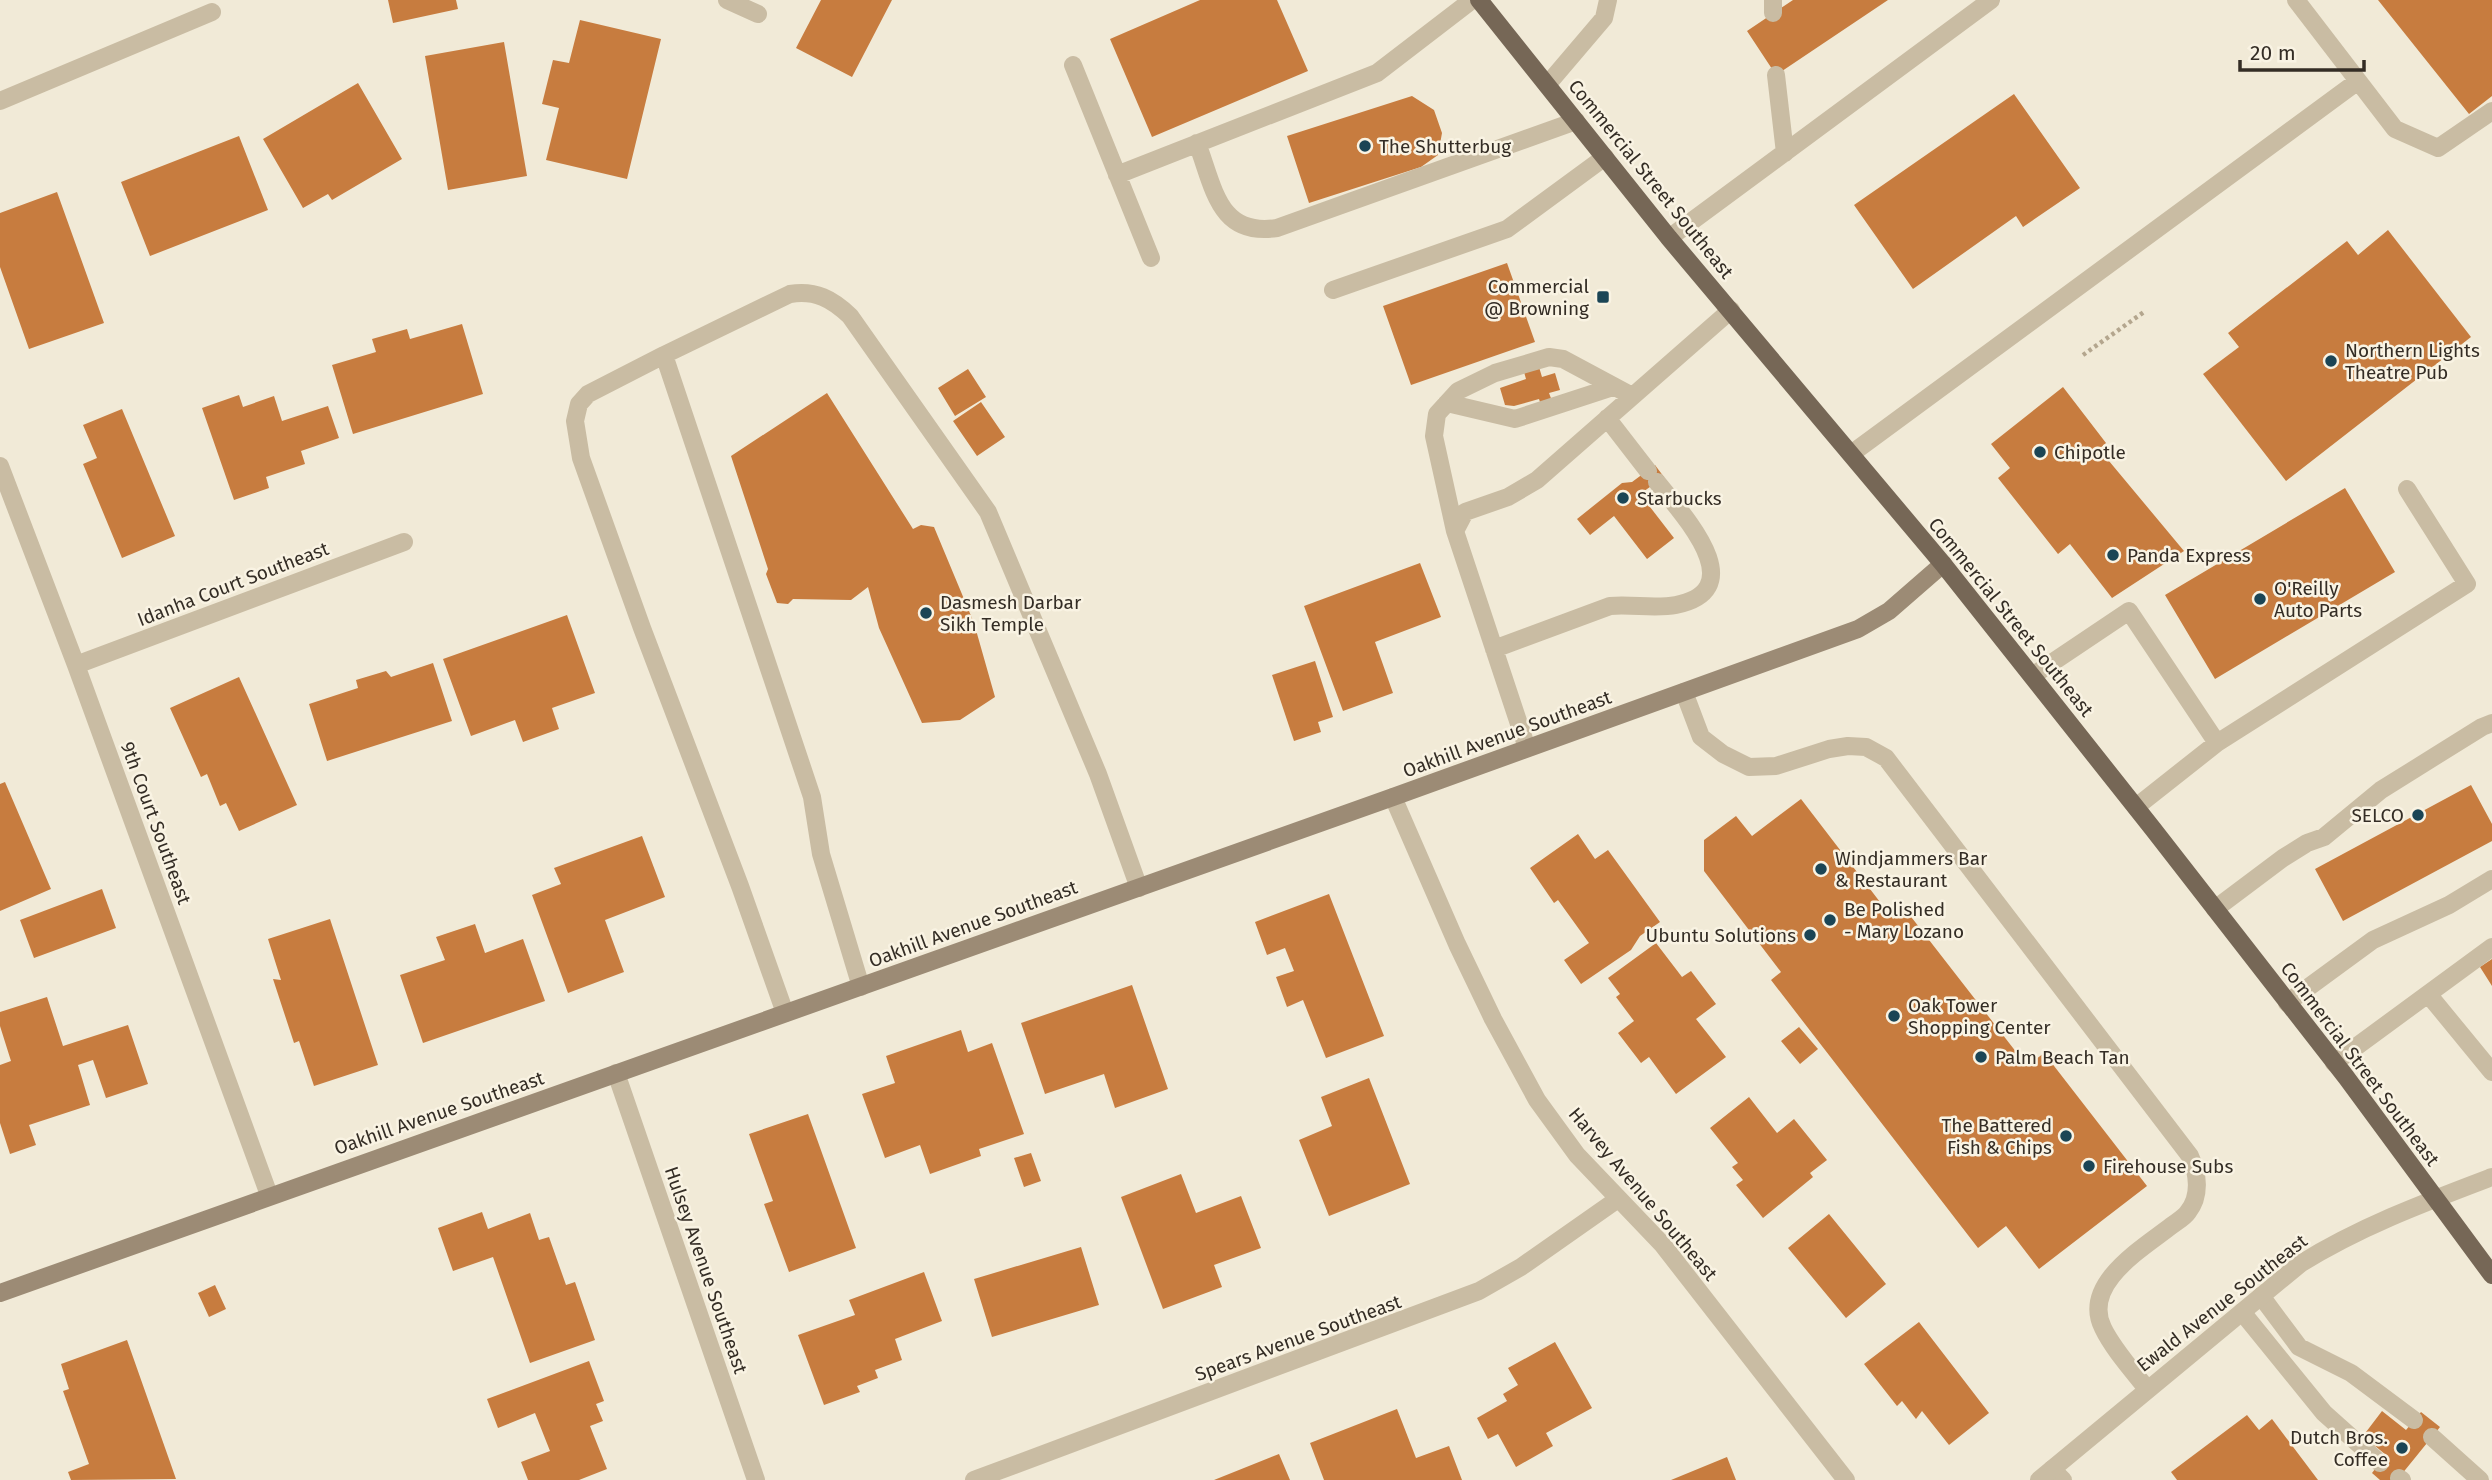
<svg xmlns="http://www.w3.org/2000/svg" width="2492" height="1480" font-family="'Fira Sans',sans-serif">
<style>
.building{fill:#c77c3f}
.lines{fill:none;stroke-linecap:round;stroke-linejoin:round}
.path{stroke:#b4a68e;stroke-width:4.5;stroke-dasharray:3.5 3.5;stroke-linecap:butt}
.lane{stroke:#c9bca3;stroke-width:18}
.street{stroke:#c9bca3;stroke-width:18}
.secondary{stroke:#9c8b75;stroke-width:18}
.primary{stroke:#766756;stroke-width:18}
.poi-dot{fill:#1b4555;stroke:#f9f3e3;stroke-width:2.5}
.labels{text-anchor:middle;dominant-baseline:central;stroke-width:5;stroke-linejoin:round;paint-order:stroke}
.poi-label{font-size:19px;fill:#342d25;stroke:#f9f3e3;text-anchor:start}
.street-label{font-size:19px;fill:#342d25;stroke:#f9f3e3}
</style>
<rect width="100%" height="100%" fill="#f1ead7"/>
<path class="building" d="M388,0H456L458,9L393,23Z
M821,0H892L852,77L796,48Z
M1200,0H1277L1308,71L1152,137L1110,39Z
M1793,0H1888L1776,75L1747,31Z
M2378,0H2492V96L2469,114Z
M580,20L661,39L627,179L546,160L559,108L542,104L553,60L569,63Z
M504,42L527,176L448,190L425,56Z
M358,83L402,159L332,200L328,194L303,208L263,139Z
M2014,94L2080,188L2023,227L2016,216L1913,289L1854,205Z
M1412,96L1434,110L1442,133L1438,155L1421,167L1309,203L1287,136Z
M239,136L268,210L150,256L121,182Z
M57,192L104,323L29,349L0,267V213Z
M2388,230L2471,337L2286,481L2203,374L2239,347L2228,333L2347,241L2358,255Z
M1507,263L1535,342L1411,385L1383,306Z
M462,324L483,394L353,434L332,365L376,352L372,339L407,329L410,339Z
M1539,367L1542,377L1555,373L1560,390L1549,393L1552,401L1541,405L1539,399L1514,406L1505,405L1500,388L1526,379L1524,372Z
M968,369L986,397L955,416L938,388Z
M2063,387L2106,443L2099,449L2184,551L2112,598L2070,544L2058,554L1998,478L2010,468L1991,444Z
M827,393L913,529L921,525L934,527L974,623L995,697L960,720L922,723L879,628L868,587L851,600L793,599L788,604L777,603L766,574L768,569L731,456Z
M239,395L243,407L274,396L282,421L328,406L339,438L301,451L305,464L266,477L269,488L234,500L202,408Z
M981,402L1005,437L977,456L953,421Z
M122,409L175,536L122,558L83,464L97,458L83,425Z
M1655,465L1664,477L1640,494L1674,538L1647,559L1614,516L1590,535L1577,519L1622,483L1632,482Z
M2345,488L2395,572L2215,679L2165,595Z
M1420,563L1441,617L1375,642L1393,693L1343,711L1304,606Z
M567,615L595,693L552,708L559,729L523,742L515,720L471,736L443,659Z
M1315,661L1333,717L1318,722L1321,732L1294,741L1272,675Z
M433,663L452,721L327,761L309,704L358,688L356,680L386,671L391,677Z
M239,677L297,805L239,831L226,803L220,806L207,774L201,777L170,708Z
M5,782L51,889L0,911V784Z
M2471,785L2492,824V841L2343,921L2315,869Z
M1801,799L1893,919L1905,909L2027,1066L2044,1053L2147,1186L2039,1269L2006,1226L1978,1248L1771,980L1781,972L1704,871V840L1736,816L1752,836Z
M1578,834L1595,859L1608,850L1660,922L1640,936L1631,950L1581,984L1564,960L1589,943L1558,900L1554,903L1530,868Z
M642,836L665,897L605,920L624,972L568,993L532,895L561,884L554,868Z
M102,889L116,928L34,958L20,920Z
M1329,894L1384,1036L1326,1058L1303,1000L1287,1007L1276,977L1294,971L1285,948L1267,955L1255,922Z
M330,919L378,1065L314,1086L299,1041L294,1043L273,979L281,980L268,939Z
M475,924L485,953L523,939L545,1001L423,1043L400,975L445,960L436,937Z
M1656,943L1682,977L1691,971L1716,1004L1696,1019L1726,1057L1676,1094L1649,1057L1641,1063L1618,1033L1634,1021L1616,997L1620,994L1608,978Z
M2492,959V986L2480,967Z
M1132,985L1168,1089L1115,1108L1104,1074L1045,1094L1021,1023Z
M47,997L63,1046L128,1025L148,1084L106,1098L93,1060L78,1065L90,1105L29,1125L36,1145L10,1154L0,1123V1065L11,1061L0,1026V1012Z
M1799,1027L1818,1049L1800,1064L1781,1041Z
M961,1030L968,1052L992,1043L1024,1134L979,1149L981,1156L930,1174L920,1145L885,1158L862,1094L895,1083L886,1056Z
M1369,1078L1410,1184L1329,1216L1299,1140L1332,1126L1321,1097Z
M1749,1097L1777,1133L1794,1119L1827,1160L1810,1173L1813,1177L1763,1218L1736,1185L1743,1180L1732,1167L1738,1163L1710,1128Z
M808,1114L856,1248L789,1272L764,1204L773,1201L749,1134Z
M1031,1153L1041,1181L1024,1187L1014,1158Z
M1181,1174L1196,1213L1241,1196L1261,1248L1214,1265L1222,1287L1163,1309L1121,1197Z
M482,1212L488,1229L530,1213L539,1240L549,1237L566,1285L575,1282L595,1340L530,1363L493,1257L453,1271L438,1228Z
M1829,1214L1886,1284L1846,1318L1788,1248Z
M1081,1247L1099,1305L992,1337L974,1279Z
M924,1272L942,1321L895,1339L902,1360L875,1370L878,1378L857,1386L860,1392L824,1405L798,1335L855,1315L849,1300Z
M215,1285L226,1309L209,1317L198,1293Z
M1919,1322L1989,1413L1949,1445L1922,1411L1916,1419L1902,1401L1897,1406L1864,1364Z
M127,1340L176,1479L71,1480L68,1472L89,1464L63,1391L69,1389L61,1364Z
M1555,1342L1592,1408L1546,1433L1553,1446L1516,1467L1498,1434L1488,1439L1477,1418L1507,1401L1503,1394L1518,1385L1508,1368Z
M589,1361L604,1401L596,1404L603,1421L590,1426L607,1469L579,1480H528L521,1462L550,1451L535,1413L498,1428L487,1399Z
M1397,1409L1416,1458L1449,1446L1462,1480H1324L1310,1443Z
M2382,1411L2406,1430L2421,1412L2440,1427L2397,1480H2380L2372,1473L2386,1455L2363,1436Z
M2247,1415L2259,1430L2272,1419L2318,1480H2177L2171,1472Z
M1279,1454L1290,1480H1214Z
M1727,1457L1736,1480H1671Z"/>
<g class="lines">
<path class="path" d="M2083,355L2144,312"/>
<path class="lane" d="M727,0L758,14
M1773,0V13
M2296,0L2395,129L2438,148L2492,111
M1073,65L1151,258
M1776,75L1785,153
M1547,85L1604,18L1608,0
M1197,143C1214,187 1218,237 1277,228L1576,121
M1117,175L1377,73L1472,0
M1669,238L1991,0
M1333,290L1507,229L1605,157
M664,355L588,394L579,404L575,421L581,458L642,628L740,886L785,1013
M1447,403L1515,419L1613,387
M1607,418L1648,471
M1851,454L2358,81
M1455,531L1434,436L1437,414L1458,391L1495,373L1549,357L1563,359L1632,396
M1494,649L1610,606C1632,604 1655,609 1676,605C1754,589 1681,513 1657,482
M2032,676L2129,611L2217,743L2136,807
M1684,692L1701,737L1723,754L1749,767L1776,766L1829,749L1848,746L1866,747L1886,758L2190,1156C2198,1173 2201,1196 2188,1212C2184,1218 2176,1222 2171,1226C2143,1248 2081,1284 2103,1328C2113,1349 2133,1371 2147,1389
M2217,743L2467,584L2407,489
M1527,748L1455,531L1465,512L1508,497L1537,480L1731,310
M2215,909L2283,858L2307,843L2324,837L2381,790L2482,727L2492,723
M861,987L821,854L812,797L664,355L790,294C816,290 832,299 850,316L988,512L1098,774L1139,888
M2428,994L2492,1072
M2287,1003L2373,940L2449,905L2492,879
M2334,1063L2492,947
M2261,1296L2299,1347L2351,1373L2414,1420
M2242,1312L2324,1413L2380,1463
M2432,1437L2480,1480
M2052,1469L2063,1480
M2399,1478L2402,1480"/>
<path class="street" d="M0,101L212,12
M0,466L76,665L269,1195
M76,665L404,542
M1393,797L1457,944L1493,1019L1537,1100L1577,1155L1662,1244L1846,1480
M616,1073L756,1480
M974,1480L1479,1291L1521,1267L1618,1199
M2039,1480L2300,1264C2359,1227 2426,1202 2492,1177"/>
<path class="secondary" d="M0,1293L1393,797L1858,629L1889,611L1943,564"/>
<path class="primary" d="M1479,0L1669,238L1943,564L2153,829L2346,1077L2492,1275"/>
</g>
<g class="poi-dot">
<circle cx="1365" cy="146" r="7"/>
<rect x="1596" y="290" width="14" height="14" rx="3.5"/>
<circle cx="2331" cy="361" r="7"/>
<circle cx="2040" cy="452" r="7"/>
<circle cx="1623" cy="498" r="7"/>
<circle cx="2113" cy="555" r="7"/>
<circle cx="2260" cy="599" r="7"/>
<circle cx="926" cy="613" r="7"/>
<circle cx="2418" cy="815" r="7"/>
<circle cx="1821" cy="869" r="7"/>
<circle cx="1830" cy="920" r="7"/>
<circle cx="1810" cy="935" r="7"/>
<circle cx="1894" cy="1016" r="7"/>
<circle cx="1981" cy="1057" r="7"/>
<circle cx="2066" cy="1136" r="7"/>
<circle cx="2089" cy="1166" r="7"/>
<circle cx="2402" cy="1448" r="7"/>
</g>
<g class="labels">
<g class="poi-label">
<text x="1379" y="146">The Shutterbug</text>
<text x="1589" y="286" text-anchor="end">Commercial<tspan x="1589" dy="22">@ Browning</tspan></text>
<text x="2345" y="350">Northern Lights<tspan x="2345" dy="22">Theatre Pub</tspan></text>
<text x="2054" y="452">Chipotle</text>
<text x="1637" y="498">Starbucks</text>
<text x="2127" y="555">Panda Express</text>
<text x="2274" y="588">O'Reilly<tspan x="2274" dy="22">Auto Parts</tspan></text>
<text x="940" y="602">Dasmesh Darbar<tspan x="940" dy="22">Sikh Temple</tspan></text>
<text x="2404" y="815" text-anchor="end">SELCO</text>
<text x="1835" y="858">Windjammers Bar<tspan x="1835" dy="22">&amp; Restaurant</tspan></text>
<text x="1844" y="909">Be Polished<tspan x="1844" dy="22">- Mary Lozano</tspan></text>
<text x="1796" y="935" text-anchor="end">Ubuntu Solutions</text>
<text x="1908" y="1005">Oak Tower<tspan x="1908" dy="22">Shopping Center</tspan></text>
<text x="1995" y="1057">Palm Beach Tan</text>
<text x="2052" y="1125" text-anchor="end">The Battered<tspan x="2052" dy="22">Fish &amp; Chips</tspan></text>
<text x="2103" y="1166">Firehouse Subs</text>
<text x="2388" y="1437" text-anchor="end">Dutch Bros.<tspan x="2388" dy="22">Coffee</tspan></text>
</g>
<g class="street-label">
<text transform="translate(1651 179) rotate(51)">Commercial Street Southeast</text>
<text transform="translate(233 584) rotate(-21)">Idanha Court Southeast</text>
<text transform="translate(2011 617) rotate(51)">Commercial Street Southeast</text>
<text transform="translate(1507 734) rotate(-20)">Oakhill Avenue Southeast</text>
<text transform="translate(156 823) rotate(70)">9th Court Southeast</text>
<text transform="translate(973 924) rotate(-20)">Oakhill Avenue Southeast</text>
<text transform="translate(2360 1064) rotate(53)">Commercial Street Southeast</text>
<text transform="translate(439 1113) rotate(-19)">Oakhill Avenue Southeast</text>
<text transform="translate(1643 1194) rotate(50)">Harvey Avenue Southeast</text>
<text transform="translate(706 1270) rotate(71)">Hulsey Avenue Southeast</text>
<text transform="translate(2222 1303) rotate(-38)">Ewald Avenue Southeast</text>
<text transform="translate(1298 1338) rotate(-20)">Spears Avenue Southeast</text>
</g>
</g>
<path d="M2240 60v10h124v-10" fill="none" stroke="#342d25" stroke-width="3.5"/>
<text x="2250" y="60" font-size="21" fill="#342d25" stroke="#f9f3e3" stroke-width="5" paint-order="stroke">20 m</text>
</svg>
